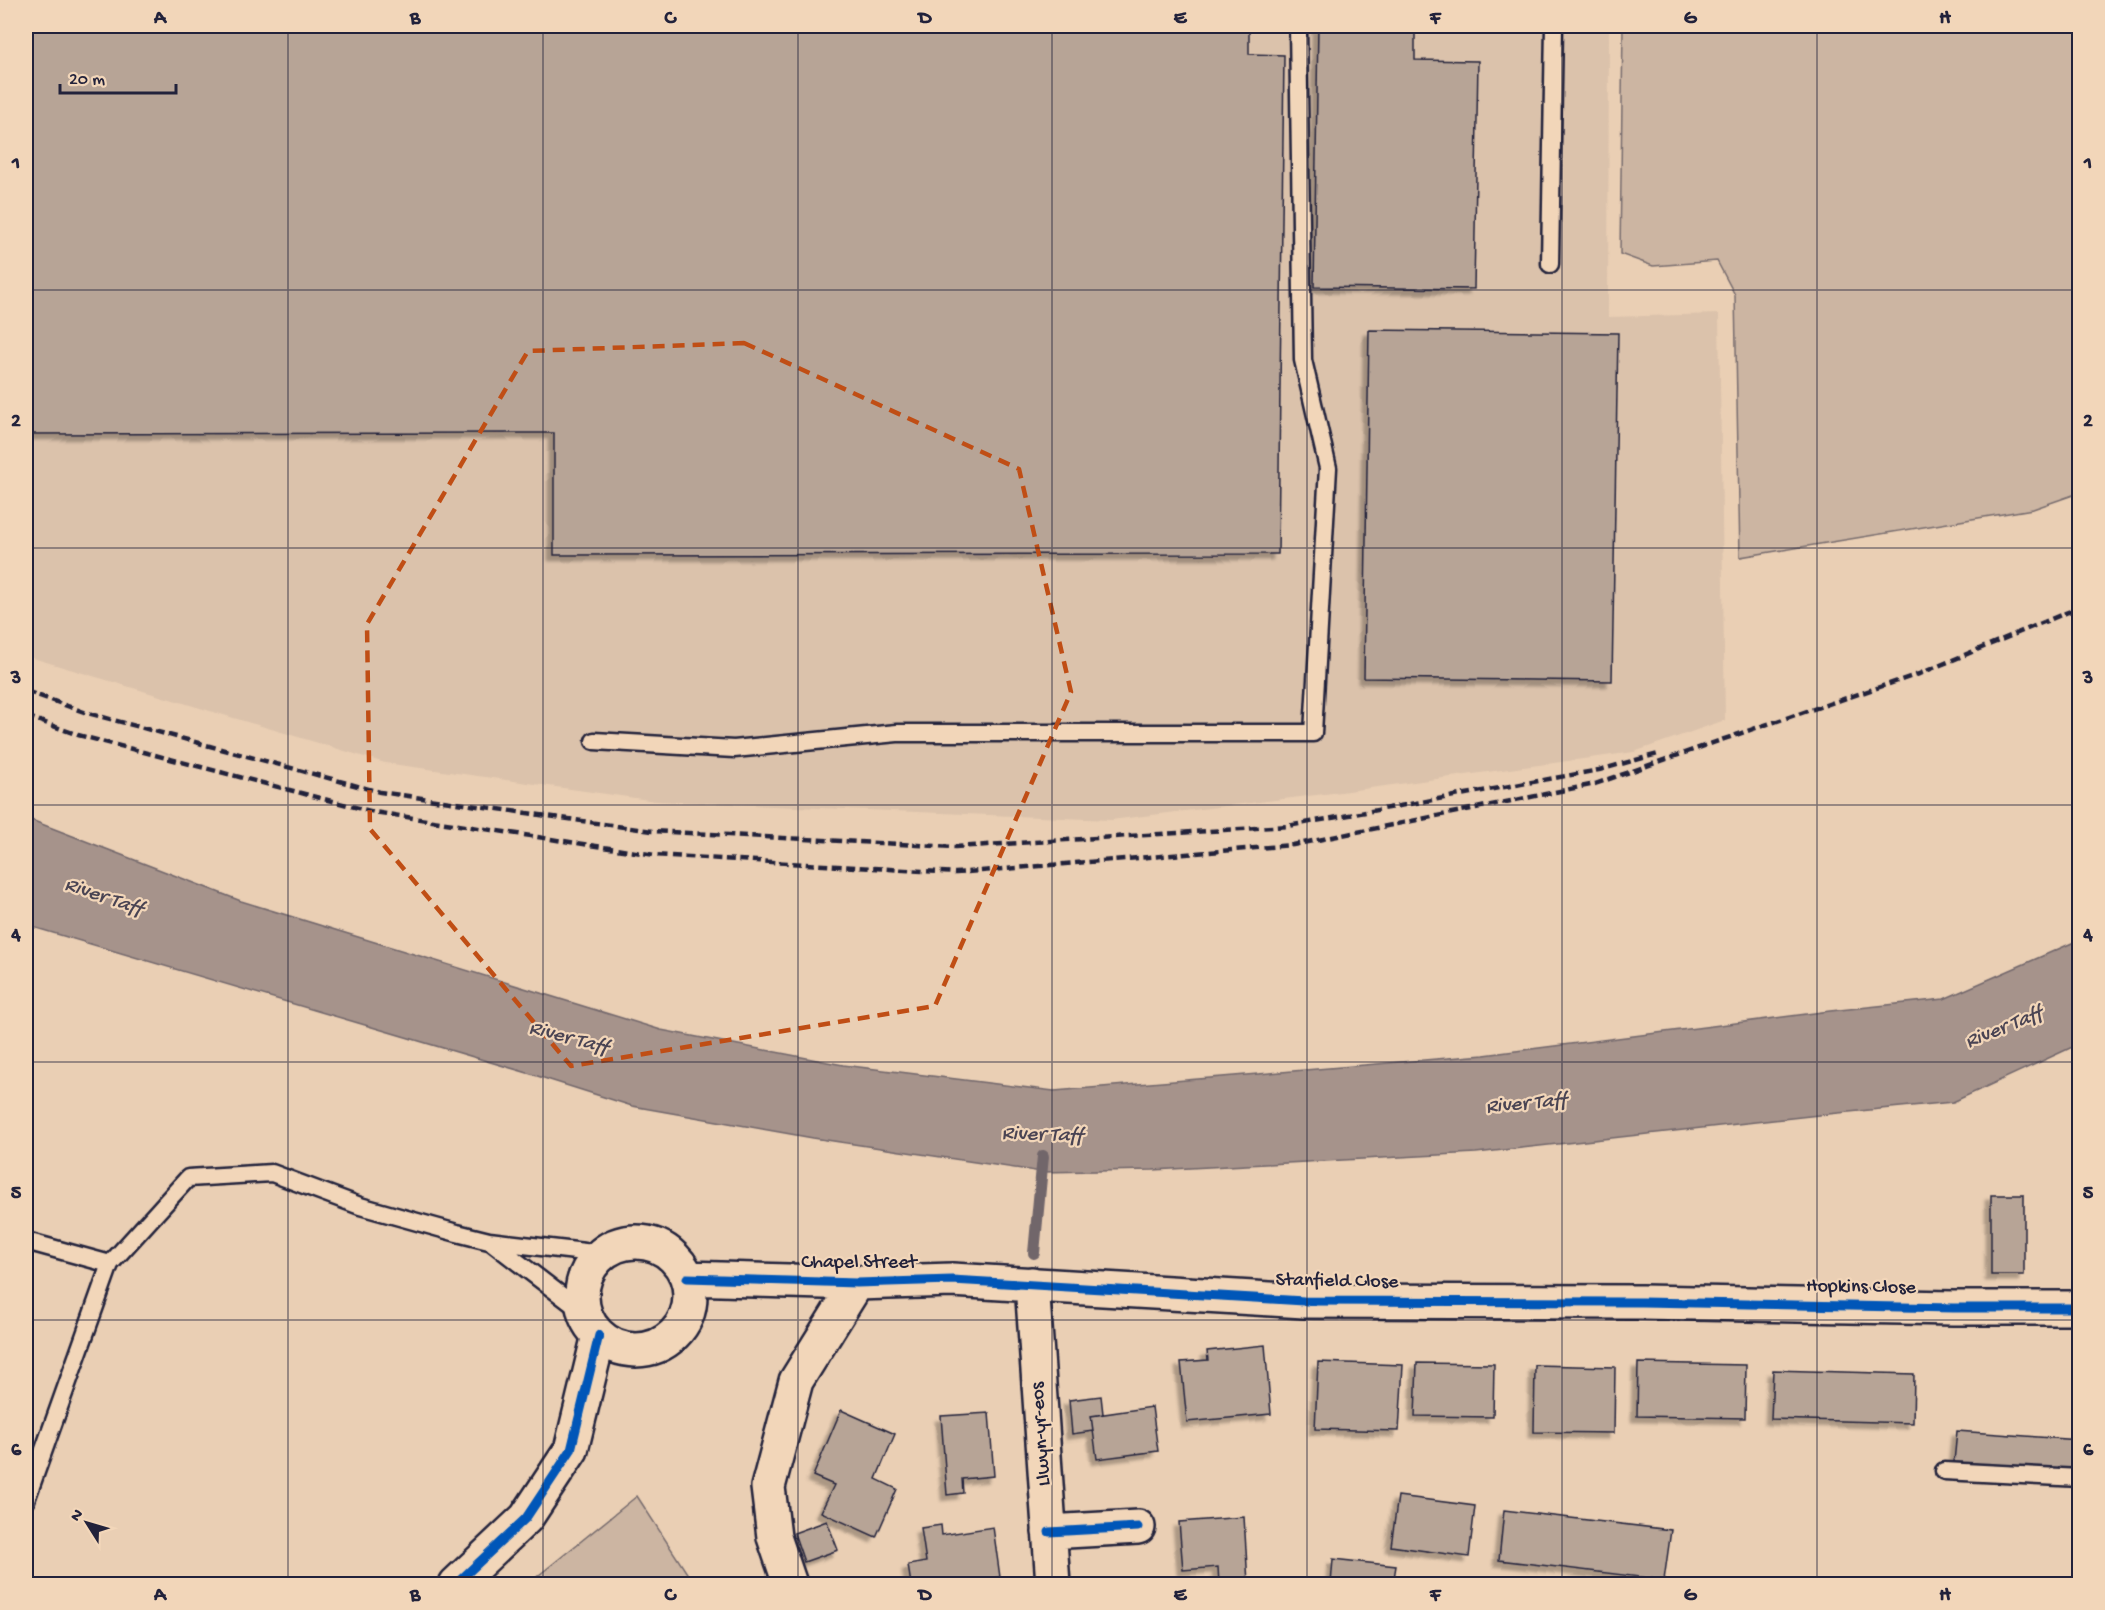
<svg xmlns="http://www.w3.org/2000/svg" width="2105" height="1610" font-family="'Gochi Hand',sans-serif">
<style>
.built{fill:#dbc2ab}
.green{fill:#ccb5a2;stroke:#776c6e;stroke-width:1.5}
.water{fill:#a6938b;stroke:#71666b;stroke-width:1.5}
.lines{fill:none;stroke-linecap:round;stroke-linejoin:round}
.stream{stroke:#71666b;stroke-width:12}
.building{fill:#b7a496;stroke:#22223b;stroke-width:1.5;filter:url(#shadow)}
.service-casing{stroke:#22223b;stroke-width:21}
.minor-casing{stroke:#22223b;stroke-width:38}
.service{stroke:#f2d6b9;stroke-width:16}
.minor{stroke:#f2d6b9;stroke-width:33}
.rail{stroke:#22223b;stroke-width:4.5;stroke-dasharray:9 4.5;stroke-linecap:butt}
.cycleway-casing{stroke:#f2d6b9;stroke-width:13}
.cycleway{stroke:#0057b8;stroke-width:9}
.marked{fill:none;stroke:#c04e15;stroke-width:4.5;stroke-dasharray:12 8;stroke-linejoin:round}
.grid{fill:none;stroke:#22223b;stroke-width:1.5;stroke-opacity:0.55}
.labels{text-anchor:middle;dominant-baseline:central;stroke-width:4.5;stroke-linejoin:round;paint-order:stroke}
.street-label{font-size:20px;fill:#22223b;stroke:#f2d6b9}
.water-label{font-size:21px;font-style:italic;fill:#4a4453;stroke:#f2d6b9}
.neatline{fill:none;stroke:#22223b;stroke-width:2}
.grid-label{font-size:20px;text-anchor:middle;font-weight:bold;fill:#22223b}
</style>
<defs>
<filter id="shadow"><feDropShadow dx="-5.5" dy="5.5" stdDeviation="1.5" flood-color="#0004"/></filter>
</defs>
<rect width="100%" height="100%" fill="#eacfb4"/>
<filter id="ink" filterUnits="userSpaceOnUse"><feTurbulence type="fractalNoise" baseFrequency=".0167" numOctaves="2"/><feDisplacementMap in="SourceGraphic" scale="12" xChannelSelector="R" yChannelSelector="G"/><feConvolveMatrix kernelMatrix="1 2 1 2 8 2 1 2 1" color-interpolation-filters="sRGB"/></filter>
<g filter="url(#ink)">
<path class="built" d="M26,26H1609L1608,317L1719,314L1725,720L1634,752L1341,792L1111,820L656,801L385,763L26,656Z"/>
<path class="green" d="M1623,26H2079V493L2033,509L1740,557L1735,295L1717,261L1653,266L1620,254Z
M637,1496L694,1584H528Z"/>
<path class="water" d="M26,818L241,901L661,1030L843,1065L1054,1091L1484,1055L1830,1011L1944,999L2079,940V1044L1953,1102L1828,1114L1476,1153L1153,1170L1042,1172L813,1138L632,1106L531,1074L26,925Z"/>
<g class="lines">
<path class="stream" d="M1034,1253L1043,1156"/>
</g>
<path class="building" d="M26,26H1249V54L1284,55L1278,554L554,555V433L26,434Z
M1318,26H1415V60L1478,61L1474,289L1314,287Z
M1369,330L1618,333L1612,681L1364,678Z
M1991,1195H2024V1275H1991Z
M1265,1345L1271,1414L1187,1422L1181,1362L1208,1360L1207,1351Z
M1318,1362L1403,1365L1399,1431L1315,1429Z
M1417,1363L1494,1364L1493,1417L1415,1416Z
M1638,1363L1746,1365L1745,1418L1637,1416Z
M1535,1365L1615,1367L1614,1433L1534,1432Z
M1773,1370L1914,1374L1913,1423L1771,1419Z
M1101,1396L1103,1414L1091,1416L1093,1431L1072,1434L1069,1400Z
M1152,1407L1158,1451L1097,1459L1091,1416Z
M841,1410L895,1434L876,1479L897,1489L876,1537L821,1512L834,1485L813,1476Z
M989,1413L994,1476L962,1479L963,1493L947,1495L941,1416Z
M1957,1431L2080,1440V1471L1954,1462Z
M1398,1496L1475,1506L1469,1557L1391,1546Z
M1504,1510L1671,1530L1664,1580L1499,1560Z
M1244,1517L1248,1583L1219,1584L1218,1567L1183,1570L1179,1522Z
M827,1521L838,1550L804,1562L794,1533Z
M941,1525L942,1535L993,1527L1000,1577L950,1584H911L908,1565L926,1562L921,1528Z
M1333,1559L1396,1566L1393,1584H1331Z
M1691,1582L1736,1584H1691Z"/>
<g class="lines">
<defs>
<path id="service" d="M1550,264L1554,26
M594,741L734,749L897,733H1313L1328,468L1303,360L1298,26
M26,1241L110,1264
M490,1241L583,1312
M1944,1471L2080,1478
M26,1500L110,1264L188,1178L272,1173L360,1206L457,1233L489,1241L602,1254"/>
<path id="minor" d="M582 1296a54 54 0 1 1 108 0a54 54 0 1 1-108 0Z
M687,1278L857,1283L952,1280L1304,1301L1642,1302L1953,1308H2080
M1032,1284L1053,1584
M1049,1532L1138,1527
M456,1584L526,1518L571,1450L599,1335
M790,1584L774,1537L768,1487L796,1381L857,1283"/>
</defs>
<use href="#service" class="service-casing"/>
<use href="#minor" class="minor-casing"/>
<use href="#service" class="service"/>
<use href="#minor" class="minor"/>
<path class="rail" d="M26,691L84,712L380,792L652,831L955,847L1288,826L1599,770L1658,754
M26,716L78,735L374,812L655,855L956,873L1293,845L1595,784L1753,729L1919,674L2080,607"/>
<defs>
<path id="cycleway" d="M687,1278L857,1283L952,1280L1304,1301L1642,1302L1953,1308H2080
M1049,1532L1138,1527
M456,1584L526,1518L571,1450L599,1335"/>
</defs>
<use href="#cycleway" class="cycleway-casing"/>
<use href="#cycleway" class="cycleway"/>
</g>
</g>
<path class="marked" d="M744,343L1019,469L1071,692L935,1006L571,1066L370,829L367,624L528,351Z"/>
<path class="grid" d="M288,26V1584M543,26V1584M798,26V1584M1052,26V1584M1307,26V1584M1562,26V1584M1817,26V1584M26,290H2080M26,548H2080M26,805H2080M26,1062H2080M26,1320H2080"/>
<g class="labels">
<g class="street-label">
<text x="859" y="1263">Chapel Street</text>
<text transform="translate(1337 1282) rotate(1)">Stanfield Close</text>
<text transform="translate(1861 1288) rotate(1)">Hopkins Close</text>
<text transform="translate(1042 1434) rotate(-94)">Llwyn-yr-eos</text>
</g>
<g class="water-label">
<text transform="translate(103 898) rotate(19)">River Taff</text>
<text transform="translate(2004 1029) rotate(-22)">River Taff</text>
<text transform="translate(568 1039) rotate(15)">River Taff</text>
<text transform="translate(1526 1105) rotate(-5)">River Taff</text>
<text transform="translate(1042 1136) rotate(2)">River Taff</text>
</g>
</g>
<rect width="2105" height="1610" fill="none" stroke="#f2d6b9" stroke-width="66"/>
<g transform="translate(87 1523) rotate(307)" stroke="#f2d6b9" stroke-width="4.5" paint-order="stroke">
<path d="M0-4.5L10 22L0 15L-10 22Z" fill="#22223b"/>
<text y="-9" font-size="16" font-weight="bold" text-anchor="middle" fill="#22223b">N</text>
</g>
<path d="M60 84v9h116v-9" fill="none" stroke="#22223b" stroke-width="3"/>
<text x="69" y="84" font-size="18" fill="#22223b" stroke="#f2d6b9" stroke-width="4.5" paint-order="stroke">20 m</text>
<rect x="33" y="33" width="2039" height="1544" class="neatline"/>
<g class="grid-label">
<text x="160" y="23">A</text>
<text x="415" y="23">B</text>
<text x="670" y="23">C</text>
<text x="925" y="23">D</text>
<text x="1180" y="23">E</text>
<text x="1435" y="23">F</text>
<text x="1690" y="23">G</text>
<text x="1945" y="23">H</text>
<text x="16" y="168">1</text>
<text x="2088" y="168">1</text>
<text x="16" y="426">2</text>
<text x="2088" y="426">2</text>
<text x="16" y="683">3</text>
<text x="2088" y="683">3</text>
<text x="16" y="940">4</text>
<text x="2088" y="940">4</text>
<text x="16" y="1198">5</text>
<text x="2088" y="1198">5</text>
<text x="16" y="1455">6</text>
<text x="2088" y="1455">6</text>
<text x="160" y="1600">A</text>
<text x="415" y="1600">B</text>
<text x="670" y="1600">C</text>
<text x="925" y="1600">D</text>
<text x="1180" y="1600">E</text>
<text x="1435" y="1600">F</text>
<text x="1690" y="1600">G</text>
<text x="1945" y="1600">H</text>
</g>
</svg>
